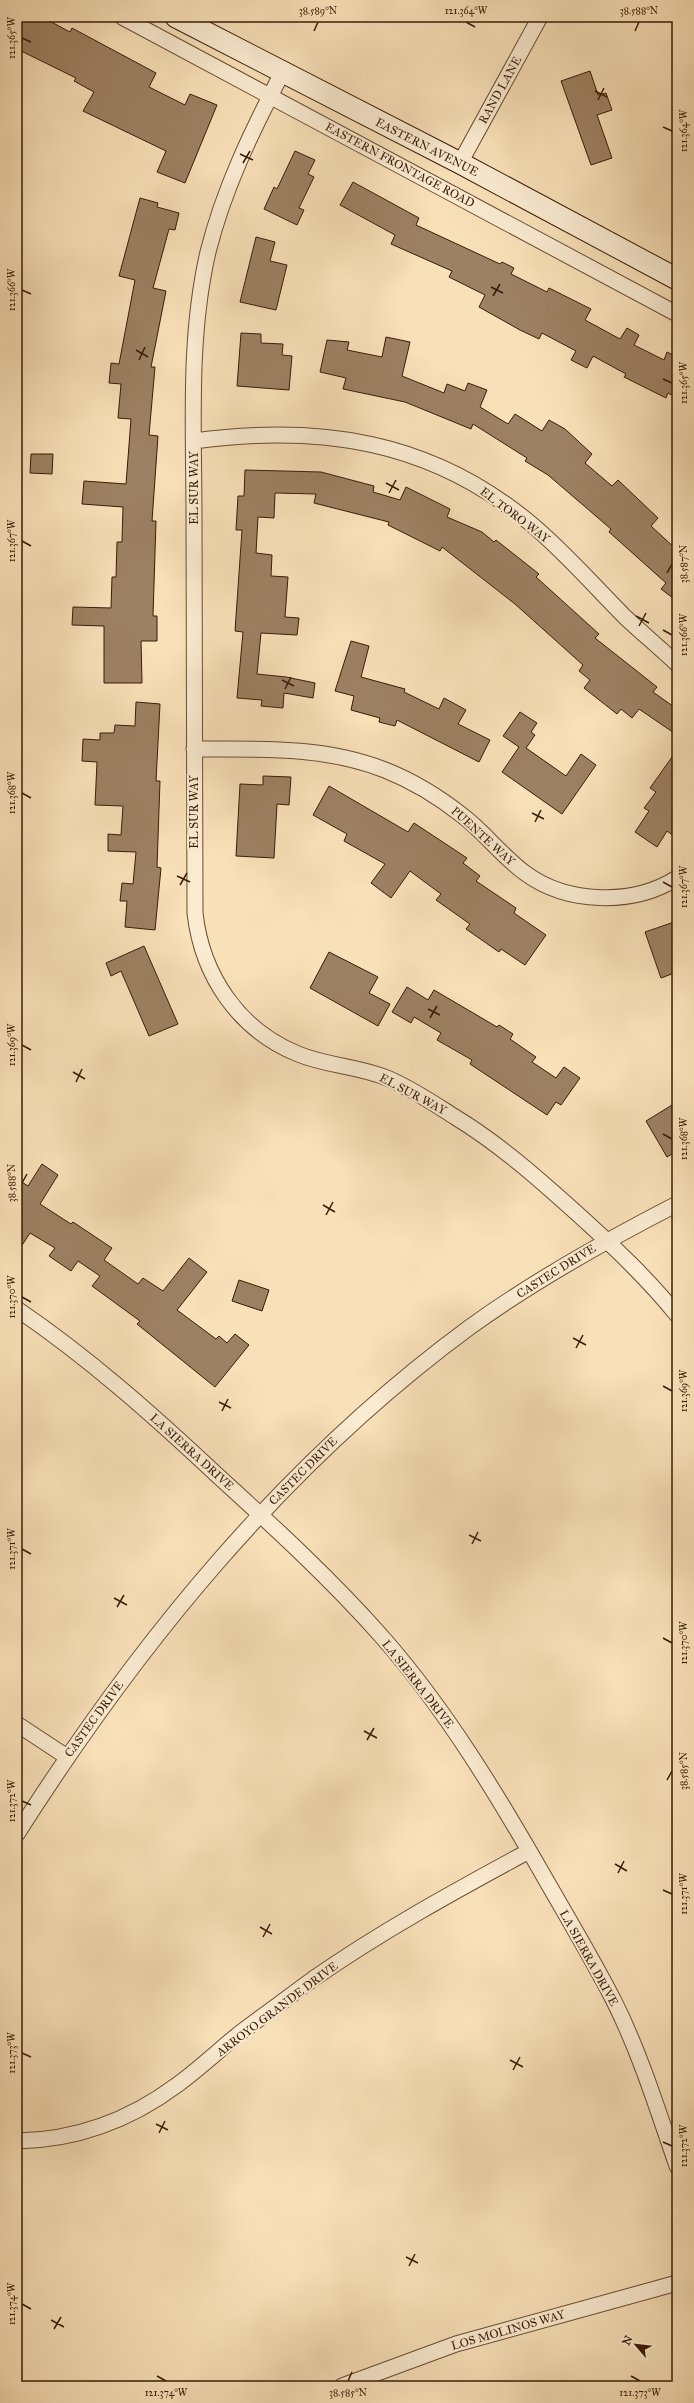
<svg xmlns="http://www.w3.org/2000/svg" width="694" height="2403" font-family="'IM FELL Great Primer',serif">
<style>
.building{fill:#9d8163;stroke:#3a1b06}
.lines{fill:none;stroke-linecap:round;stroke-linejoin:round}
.minor-casing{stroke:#6a4c32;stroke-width:17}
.secondary-casing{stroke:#3a1b06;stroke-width:23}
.minor{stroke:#faebd1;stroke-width:15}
.secondary{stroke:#faebd1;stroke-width:21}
.ticks{fill:none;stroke:#3a1b06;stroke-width:1.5}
.labels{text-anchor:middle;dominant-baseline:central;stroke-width:4;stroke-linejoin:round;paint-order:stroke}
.street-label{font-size:12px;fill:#3a1b06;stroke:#faebd1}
.neatline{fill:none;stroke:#3a1b06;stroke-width:1.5}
.ticks-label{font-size:10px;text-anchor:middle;fill:#3a1b06}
</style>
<rect width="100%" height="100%" fill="#f8e0b8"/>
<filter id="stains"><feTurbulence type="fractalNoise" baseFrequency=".005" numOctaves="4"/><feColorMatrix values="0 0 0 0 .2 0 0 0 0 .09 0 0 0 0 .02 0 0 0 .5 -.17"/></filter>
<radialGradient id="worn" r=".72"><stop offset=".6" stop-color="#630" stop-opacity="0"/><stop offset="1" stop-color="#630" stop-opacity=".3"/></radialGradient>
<path class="building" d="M17,17H42L70,32L72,28L156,73L149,87L185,105L190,94L217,105L185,183L157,172L166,151L83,111L94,92L74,81L76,78L17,49Z
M590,71L598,95L606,93L612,110L597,115L612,158L591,165L561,81Z
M295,151L315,160L308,174L314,177L299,208L304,210L297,225L264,209L274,187L277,189Z
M353,182L419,218L416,225L500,264L502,262L514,268L511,274L547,292L549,288L591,309L585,320L620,339L627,328L639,335L634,345L664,360L667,352L677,357V398L668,393L666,398L624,377L626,374L593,356L587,368L571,360L576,351L542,333L539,339L520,330L479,307L485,295L449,277L452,271L391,244L395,235L340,205Z
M140,198L158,203L157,207L179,213L175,230L169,229L153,288L166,291L151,367H155L149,435L158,436L152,521H156L153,616H157V641H141L142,683H104V626L72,625L73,607L111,608L112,577H116L117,542H122L123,507L82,504L84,481L126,484L131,419L118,418L121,384L109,383L111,363L119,364L135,280L119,276Z
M256,237L275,242L270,261L287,265L276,310L240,302Z
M241,333L261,334V343L283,344L282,355L292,356L289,390L237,386Z
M386,337L410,342L402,376L444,393L447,384L465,391L468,383L487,390L480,407L508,424L515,414L542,431L549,420L565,429L592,454L585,463L612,486L618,480L658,518L651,526L677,550V601L661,589L666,583L609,532L611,529L548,475L525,461L527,458L473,424L471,429L405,402L343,389L346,378L320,372L327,340L349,342L347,350L382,357Z
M31,454H53L52,474L30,473Z
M245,470L321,472L374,486L373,492L400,500L406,487L450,509L447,517L482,532L494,542L496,540L539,574L536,577L599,634L595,638L657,687L653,692L677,709V735L639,709L632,718L621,709L617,714L584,688L590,680L579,671L583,665L515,604L442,547L440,551L388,525L389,522L314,503L316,494L275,493L274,518L258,517L256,553L272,555L271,576L288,577L285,617L299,618L297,635L261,633L257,674L286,677L315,683L313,698L284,693L283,708L261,706L262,700L237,698L243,632L235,631L242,530H236L238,496H244Z
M351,641L369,646L361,677L405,689L404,692L439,709L444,698L466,710L458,724L490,740L479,762L397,720L395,726L379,722L380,718L351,710L354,696L335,691Z
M136,702L160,704L156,781H160L157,867L161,868L155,930L125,927L127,901H120L122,883L133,884L136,852L108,851V834L121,835L123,806L95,805L97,762L82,761L83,739L100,740V733H114L115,725L135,726Z
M520,712L537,723L531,732L535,735L526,748L566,776L581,754L596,765L562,814L502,772L519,747L503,736Z
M677,750V838L667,831L657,847L635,832L649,811L644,808L656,792L650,788Z
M263,776L291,777L289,805L277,804L274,858L236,856L240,784L263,785Z
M329,786L408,832L414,823L467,858L463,863L480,876L476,881L516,908L514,913L546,935L525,965L501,949L499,952L466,929L470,924L436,900L441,894L410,871L391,898L371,883L385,864L344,841L347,834L313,815Z
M677,921V955L672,957L677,972L661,978L645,932Z
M144,946L178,1024L149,1036L121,971L111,976L106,963Z
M329,952L378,977L369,993L390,1004L378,1026L310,988Z
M407,987L428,1000L434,990L497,1027L499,1025L513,1034L510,1039L536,1057L532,1062L556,1078L564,1067L580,1078L561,1105L556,1102L547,1115L470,1064L472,1060L437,1040L441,1033L414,1017L411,1023L392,1012Z
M677,1102V1151L667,1157L646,1121Z
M42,1164L58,1175L40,1204L71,1224L73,1222L112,1248L104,1260L138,1284L143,1278L163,1291L189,1258L207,1272L177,1310L216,1339L219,1336L227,1343L235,1334L249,1345L215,1387L137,1324L140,1321L92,1286L100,1276L78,1261L71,1271L49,1256L55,1248L30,1233L17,1253V1179L28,1186Z
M239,1280L269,1290L262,1311L232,1301Z"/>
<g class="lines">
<defs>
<path id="minor" d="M122,17L677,314
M282,73C252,131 224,188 208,252C188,338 194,429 194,517C194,649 194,781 195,913C202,976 239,1030 298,1054C327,1066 358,1066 387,1078C411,1088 433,1103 455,1117C501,1145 541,1181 581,1217C615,1248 648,1279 677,1315
M460,163L540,17
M194,441C319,424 430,440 530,523C565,552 594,586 625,617C642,633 660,648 677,664
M194,749C259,749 324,746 385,770C413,781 439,797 463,816C485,833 502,856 525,873C567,904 633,906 677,878
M17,1309C89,1358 154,1416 217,1475C274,1527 331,1579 383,1638C447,1711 498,1796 546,1880C569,1920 593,1960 614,2001C640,2053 658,2111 677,2166
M17,1724L67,1757
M17,1834C139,1642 285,1463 470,1327C535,1280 605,1241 677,1204
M17,2141C75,2140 130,2120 177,2085C199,2069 219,2050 240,2033C264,2015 289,1997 313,1979C382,1931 455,1891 529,1851
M342,2386L456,2344L677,2283"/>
<path id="secondary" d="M176,17L460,163L677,279"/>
</defs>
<use href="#minor" class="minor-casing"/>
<use href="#secondary" class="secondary-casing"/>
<use href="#minor" class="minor"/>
<use href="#secondary" class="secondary"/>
</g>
<path class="ticks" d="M466,22L475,27M314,31L318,22M635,31L639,22M22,38L31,42M595,91L607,97M598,100L604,88M663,127L672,131M240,154L253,160M243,163L250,151M491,287L503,293M22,290L31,294M493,296L500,284M136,350L148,357M139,360L145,347M663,379L672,383M386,483L399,490M389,493L396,480M22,541L31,546M667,573L672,564M636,616L649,623M639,626L646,613M663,630L672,635M282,680L294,686M285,689L291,677M22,793L31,798M532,813L544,819M535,822L541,810M177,876L190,882M663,882L672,887M180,885L187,873M428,1009L440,1015M430,1018L437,1006M22,1045L31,1050M73,1072L85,1079M76,1082L82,1069M663,1134L672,1139M22,1183L27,1174M323,1205L335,1212M326,1215L333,1202M22,1297L31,1302M573,1338L586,1345M576,1348L583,1335M663,1386L672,1391M219,1402L231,1408M222,1411L228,1399M469,1535L481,1541M472,1544L478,1532M22,1549L31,1554M114,1598L127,1605M117,1607L124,1595M663,1638L672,1643M364,1731L377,1738M367,1740L374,1728M667,1780L672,1771M22,1801L31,1805M615,1864L627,1871M618,1873L624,1861M663,1890L672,1894M260,1927L272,1934M263,1937L270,1924M22,2053L31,2057M510,2060L523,2067M513,2070L520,2057M156,2124L168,2130M159,2133L165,2121M663,2142L672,2146M406,2257L418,2263M409,2266L415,2254M22,2304L31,2309M51,2320L64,2327M54,2329L61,2317M157,2376L166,2381M631,2376L640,2381M348,2381L352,2372"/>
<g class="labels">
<g class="street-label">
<text transform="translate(500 90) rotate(-61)">RAND LANE</text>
<text transform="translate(427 147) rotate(27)">EASTERN AVENUE</text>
<text transform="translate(400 165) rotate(28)">EASTERN FRONTAGE ROAD</text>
<text transform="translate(194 488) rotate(-90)">EL SUR WAY</text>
<text transform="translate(515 515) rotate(37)">EL TORO WAY</text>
<text transform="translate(194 812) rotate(-90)">EL SUR WAY</text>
<text transform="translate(483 836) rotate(42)">PUENTE WAY</text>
<text transform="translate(413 1094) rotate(28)">EL SUR WAY</text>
<text transform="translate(556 1271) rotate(-32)">CASTEC DRIVE</text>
<text transform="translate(192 1452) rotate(42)">LA SIERRA DRIVE</text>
<text transform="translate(303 1471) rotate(-45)">CASTEC DRIVE</text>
<text transform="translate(418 1684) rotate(52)">LA SIERRA DRIVE</text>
<text transform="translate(94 1719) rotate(-54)">CASTEC DRIVE</text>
<text transform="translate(589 1958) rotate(61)">LA SIERRA DRIVE</text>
<text transform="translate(277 2009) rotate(-37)">ARROYO GRANDE DRIVE</text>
<text transform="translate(508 2330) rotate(-16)">LOS MOLINOS WAY</text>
</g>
</g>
<rect width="694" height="2403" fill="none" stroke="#f8e0b8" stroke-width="44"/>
<g transform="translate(636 2345) rotate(298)" stroke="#faebd1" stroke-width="3" paint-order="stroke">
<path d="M0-3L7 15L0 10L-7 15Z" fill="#3a1b06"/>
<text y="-6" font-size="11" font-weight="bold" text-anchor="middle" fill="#3a1b06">N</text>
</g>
<rect x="22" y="22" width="650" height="2359" class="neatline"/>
<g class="ticks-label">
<text x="318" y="14">38.589°N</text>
<text x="466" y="14">121.364°W</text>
<text x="639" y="14">38.588°N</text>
<text transform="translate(11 38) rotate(-90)" y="4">121.365°W</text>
<text transform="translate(683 131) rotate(-90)" y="4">121.364°W</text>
<text transform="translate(11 290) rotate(-90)" y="4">121.366°W</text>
<text transform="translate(683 383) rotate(-90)" y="4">121.365°W</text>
<text transform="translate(11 541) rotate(-90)" y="4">121.367°W</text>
<text transform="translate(683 564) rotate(-90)" y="4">38.587°N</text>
<text transform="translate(683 635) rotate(-90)" y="4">121.366°W</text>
<text transform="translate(11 793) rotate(-90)" y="4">121.368°W</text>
<text transform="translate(683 887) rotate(-90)" y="4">121.367°W</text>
<text transform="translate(11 1045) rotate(-90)" y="4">121.369°W</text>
<text transform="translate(683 1139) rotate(-90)" y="4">121.368°W</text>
<text transform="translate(11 1183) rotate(-90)" y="4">38.588°N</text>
<text transform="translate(11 1297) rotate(-90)" y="4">121.370°W</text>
<text transform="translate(683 1391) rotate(-90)" y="4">121.369°W</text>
<text transform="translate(11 1549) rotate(-90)" y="4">121.371°W</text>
<text transform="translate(683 1643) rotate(-90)" y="4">121.370°W</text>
<text transform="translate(683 1771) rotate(-90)" y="4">38.585°N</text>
<text transform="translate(11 1801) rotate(-90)" y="4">121.372°W</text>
<text transform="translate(683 1894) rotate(-90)" y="4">121.371°W</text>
<text transform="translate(11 2053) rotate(-90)" y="4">121.373°W</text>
<text transform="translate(683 2146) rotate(-90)" y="4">121.372°W</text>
<text transform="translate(11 2304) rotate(-90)" y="4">121.374°W</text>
<text x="166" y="2396">121.374°W</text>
<text x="348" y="2396">38.585°N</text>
<text x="640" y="2396">121.373°W</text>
</g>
<rect width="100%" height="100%" filter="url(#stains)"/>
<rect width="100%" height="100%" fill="url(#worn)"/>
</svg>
